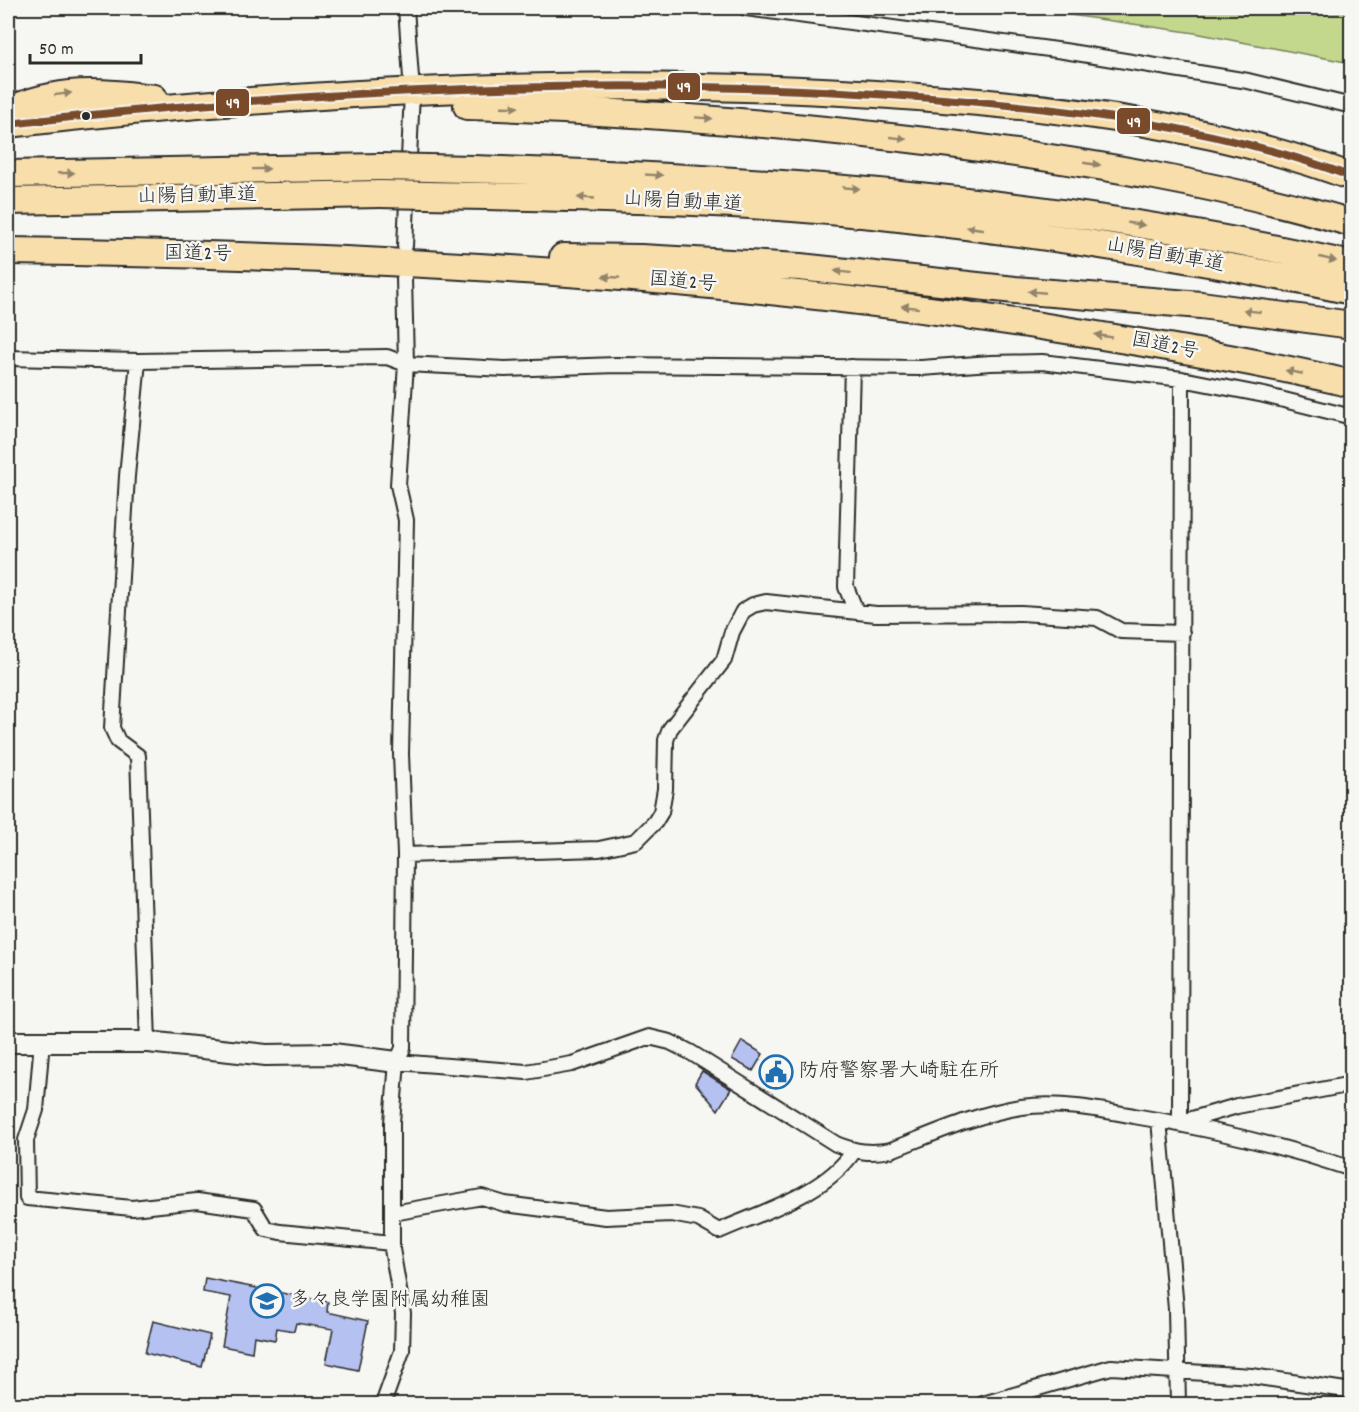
<svg xmlns="http://www.w3.org/2000/svg" width="1359" height="1412" font-family="Dekko,'Klee One',sans-serif">
<style>
.green{fill:#c3d88d;stroke:#77825c;stroke-width:1.5}
.building{fill:#b4c1f1;stroke:#2b2b2b;stroke-width:1.5}
.lines{fill:none;stroke-linecap:round;stroke-linejoin:round}
.street-casing{stroke:#2b2b2b;stroke-width:18}
.secondary-casing{stroke:#2b2b2b;stroke-width:24}
.highway-casing{stroke:#2b2b2b;stroke-width:30}
.street{stroke:#f6f6f2;stroke-width:14}
.secondary{stroke:#f6f6f2;stroke-width:20}
.highway{stroke:#f8deab;stroke-width:26}
.highway-bridge-casing{stroke:#2b2b2b;stroke-width:30;stroke-linecap:butt}
.highway-bridge{stroke:#f8deab;stroke-width:26}
.bus-1-casing{stroke:#f6f6f2;stroke-width:12}
.bus-1{stroke:#7a4b2a;stroke-width:8}
.oneway{fill:#92846b}
.bus-dot{fill:#2b2b2b;stroke:#f6f6f2;stroke-width:2}
.labels{text-anchor:middle;dominant-baseline:central;stroke-width:5;stroke-linejoin:round;paint-order:stroke}
.street-label{font-size:20px;fill:#2b2b2b;stroke:#f6f6f2}
.poi-label{font-size:20px;fill:#2b2b2b;stroke:#f6f6f2;text-anchor:start}
.line-badge{stroke:#f6f6f2;stroke-width:2}
.badge-label{font-size:16px;text-anchor:middle;font-weight:bold;fill:#fff}
</style>
<rect width="100%" height="100%" fill="#f6f6f2"/>
<filter id="ink" filterUnits="userSpaceOnUse"><feTurbulence type="fractalNoise" baseFrequency=".0167" numOctaves="2"/><feDisplacementMap in="SourceGraphic" scale="12" xChannelSelector="R" yChannelSelector="G"/><feConvolveMatrix kernelMatrix="1 2 1 2 8 2 1 2 1" color-interpolation-filters="sRGB"/></filter>
<g filter="url(#ink)">
<path class="green" d="M1022,8H1351V63L1195,33Z"/>
<path class="building" d="M742,1041L763,1054L753,1071L732,1059Z
M702,1071L731,1089L718,1110L695,1083Z
M205,1278L328,1302L327,1312L368,1321L358,1370L326,1363L333,1329L296,1323L294,1331L277,1328L275,1340L254,1336L252,1352L222,1346L231,1297L203,1292Z
M153,1321L210,1335L202,1367L145,1353Z"/>
<g class="lines">
<defs>
<path id="street" d="M746,8L1064,51L1248,81L1352,106
M405,246L412,92L406,8
M8,358L138,361L387,357L406,364L505,369L616,365L921,368L991,363L1042,362L1182,379L1264,395L1352,417
M138,361L127,476L112,728L118,741L138,756L148,1042
M852,367L846,587L856,611
M405,855L599,849L636,841L655,822L661,812L665,789L666,740L670,729L724,660L732,632L743,611L753,605L766,602L876,614L1021,613L1097,618L1121,631L1182,633
M42,1041L36,1110L26,1140L27,1198L132,1208L197,1201L254,1209L266,1229L280,1232L392,1243
M397,1062L526,1072L572,1064L649,1037L670,1042L690,1052L836,1144C856,1152 870,1154 891,1150C933,1134 976,1114 1021,1107C1059,1102 1096,1109 1134,1116C1208,1128 1280,1145 1352,1169
M1159,1120L1176,1309L1178,1404
M1182,1122L1237,1106L1352,1084
M1180,1123L1182,379
M393,1213L482,1197L505,1204L606,1217L671,1214L698,1219L719,1231C764,1211 825,1194 854,1151
M383,1404L402,1351L403,1313L392,1249V1122L397,1062L403,1048L405,855L401,754L406,520L398,485L406,364L404,278
M983,1404L1111,1367L1252,1376L1352,1391"/>
<path id="secondary" d="M8,1042H148L266,1055L333,1054L397,1062"/>
<path id="highway" d="M467,106C629,111 790,124 951,144C1087,162 1220,184 1352,223
M8,111C58,88 100,91 154,98
M8,124C309,90 615,74 918,97C1064,108 1214,125 1352,177
M428,168C738,175 1048,196 1352,265
M8,174L380,167
M427,195C587,198 749,200 908,219C1057,236 1205,260 1352,291
M8,201L380,194
M8,251C365,255 724,274 1078,332C1169,347 1262,362 1352,384
M563,257L641,258L800,267L1015,290L1201,305L1352,325"/>
</defs>
<use href="#street" class="street-casing"/>
<use href="#secondary" class="secondary-casing"/>
<use href="#highway" class="highway-casing"/>
<use href="#street" class="street"/>
<use href="#secondary" class="secondary"/>
<use href="#highway" class="highway"/>
<defs>
<path id="highway-bridge" d="M380,167L428,168
M380,194L427,195"/>
</defs>
<use href="#highway-bridge" class="highway-bridge-casing"/>
<use href="#highway-bridge" class="highway-bridge"/>
<defs>
<path id="bus-1" d="M8,124C309,90 615,74 918,97C1064,108 1214,125 1352,177"/>
</defs>
<use href="#bus-1" class="bus-1-casing"/>
<use href="#bus-1" class="bus-1"/>
</g>
<defs><path id="oneway-solid" d="M-6-.8H1V-3.2L6.5 0L1 3.2V.8H-6Z" transform="scale(1.5)"/></defs>
<g class="oneway">
<use href="#oneway-solid" transform="translate(63 94) rotate(-7)"/>
<use href="#oneway-solid" transform="translate(510 107) rotate(2)"/>
<use href="#oneway-solid" transform="translate(704 118) rotate(4)"/>
<use href="#oneway-solid" transform="translate(898 138) rotate(7)"/>
<use href="#oneway-solid" transform="translate(1092 164) rotate(8)"/>
<use href="#oneway-solid" transform="translate(261 169) rotate(-1)"/>
<use href="#oneway-solid" transform="translate(66 173) rotate(-1)"/>
<use href="#oneway-solid" transform="translate(654 175) rotate(3)"/>
<use href="#oneway-solid" transform="translate(851 188) rotate(5)"/>
<use href="#oneway-solid" transform="translate(586 198) rotate(-177)"/>
<use href="#oneway-solid" transform="translate(1136 224) rotate(9)"/>
<use href="#oneway-solid" transform="translate(975 228) rotate(-172)"/>
<use href="#oneway-solid" transform="translate(1328 259) rotate(13)"/>
<use href="#oneway-solid" transform="translate(843 272) rotate(-173)"/>
<use href="#oneway-solid" transform="translate(611 277) rotate(-175)"/>
<use href="#oneway-solid" transform="translate(1037 292) rotate(-175)"/>
<use href="#oneway-solid" transform="translate(910 307) rotate(-173)"/>
<use href="#oneway-solid" transform="translate(1252 311) rotate(-173)"/>
<use href="#oneway-solid" transform="translate(1103 336) rotate(-171)"/>
<use href="#oneway-solid" transform="translate(1294 372) rotate(-169)"/>
</g>
</g>
<defs>
<symbol id="civic-ring" viewBox="-11 -11 22 22"><circle r="9.5" fill="#f6f6f2" stroke="#1f6fb2" stroke-width="1.5"/><path d="M-.6-6.5H3V-4.5H.6V-3L4-1V1h2V6H-6V1h2V-1L-.6-3ZM-1.2 2.5V6h2.4V2.5Z" fill="#1f6fb2"/></symbol>
<symbol id="school-ring" viewBox="-11 -11 22 22"><circle r="9.5" fill="#f6f6f2" stroke="#1f6fb2" stroke-width="1.5"/><path d="M0-5L7-2L0 1L-7-2ZM-4 1L0 2.5L4 1V4Q0 6-4 4Z" fill="#1f6fb2"/></symbol>
</defs>
<g fill-rule="evenodd">
<use href="#civic-ring" x="757" y="1053" width="38" height="38"/>
<use href="#school-ring" x="248" y="1282" width="38" height="38"/>
</g>
<circle class="bus-dot" cx="86" cy="116" r="5"/>
<g class="labels">
<g class="street-label">
<text transform="translate(197 197) rotate(-1)">山陽自動車道</text>
<text transform="translate(683 203) rotate(3)">山陽自動車道</text>
<text transform="translate(198 255) rotate(1)">国道2号</text>
<text transform="translate(1165 256) rotate(10)">山陽自動車道</text>
<text transform="translate(683 283) rotate(5)">国道2号</text>
<text transform="translate(1165 347) rotate(11)">国道2号</text>
</g>
<g class="poi-label">
<text x="799" y="1072">防府警察署大崎駐在所</text>
<text x="290" y="1301">多々良学園附属幼稚園</text>
</g>
</g>
<g class="line-badge">
<rect x="667" y="72" width="34" height="29" rx="6" fill="#7a4b2a"/>
<rect x="215" y="88" width="35" height="29" rx="6" fill="#7a4b2a"/>
<rect x="1116" y="107" width="35" height="28" rx="6" fill="#7a4b2a"/>
</g>
<g class="badge-label">
<text x="684" y="92">49</text>
<text x="233" y="108">49</text>
<text x="1134" y="127">49</text>
</g>
<rect width="1359" height="1412" fill="none" stroke="#f6f6f2" stroke-width="30"/>
<rect x="15" y="15" width="1329" height="1382" fill="none" stroke="#2b2b2b" stroke-width="2" filter="url(#ink)"/>
<path d="M30 54v9h111v-9" fill="none" stroke="#2b2b2b" stroke-width="3"/>
<text x="39" y="54" font-size="18" fill="#2b2b2b" stroke="#f6f6f2" stroke-width="4.5" paint-order="stroke">50 m</text>
</svg>
